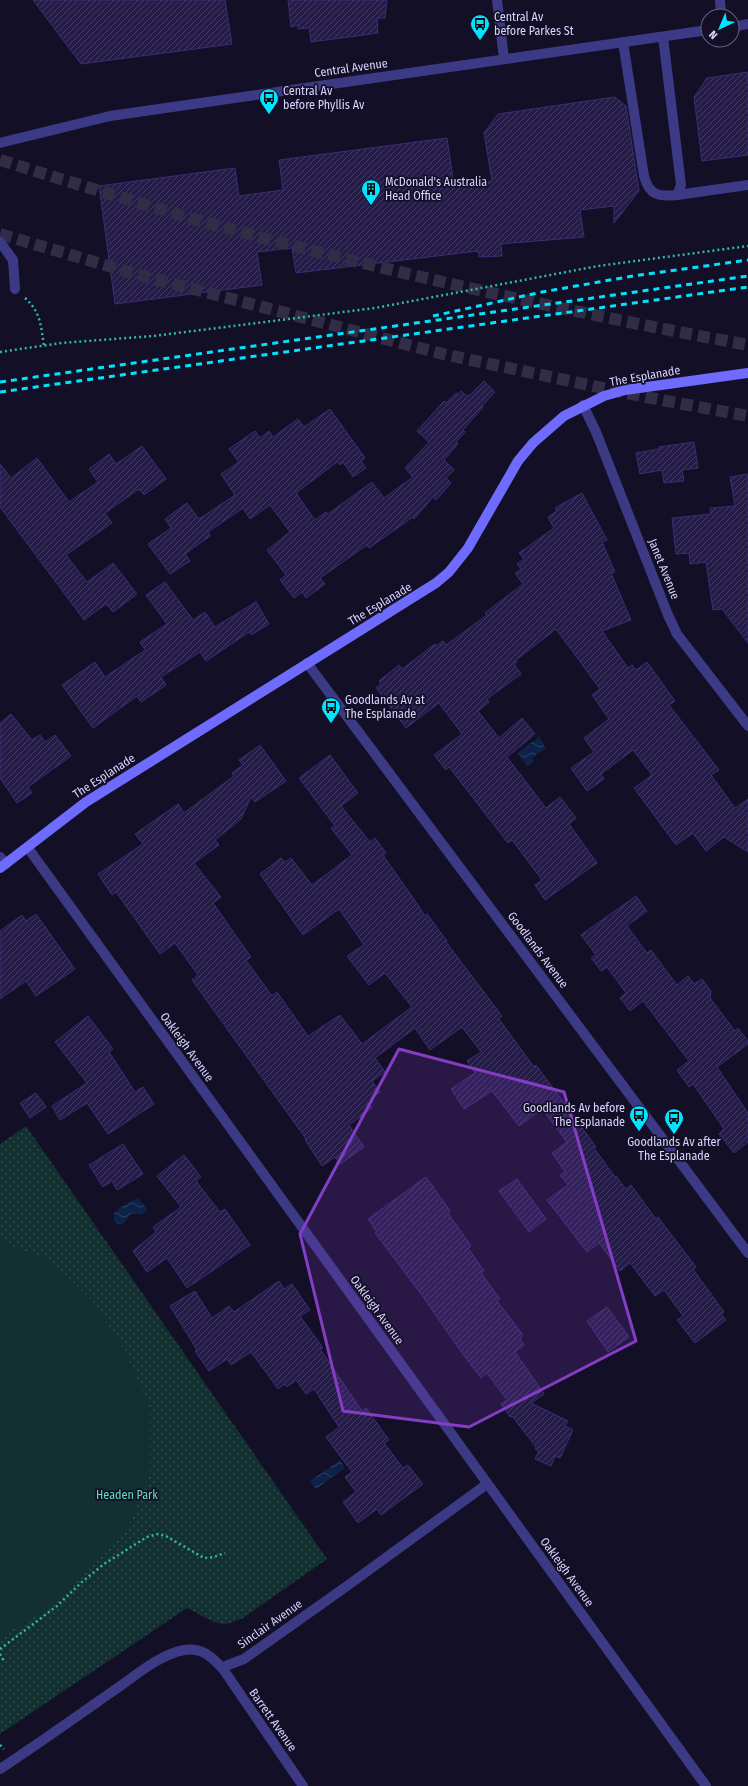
<svg xmlns="http://www.w3.org/2000/svg" width="748" height="1786" font-family="'Fira Sans Condensed',sans-serif">
<style>
.park{fill:url(#park-dots)}
.pitch{fill:#12302f}
.water{fill:url(#water-waves)}
.building{fill:url(#building-hatch);stroke:#3b2d73}
.lines{fill:none;stroke-linecap:round;stroke-linejoin:round}
.motorway-tunnel{stroke:#312d47;stroke-width:12;stroke-dasharray:12 6;stroke-linecap:butt}
.path{stroke:#2fb8b0;stroke-width:2.5;stroke-dasharray:2 3;stroke-linecap:butt}
.service{stroke:#3d3a85;stroke-width:10}
.minor{stroke:#3d3a85;stroke-width:10}
.secondary{stroke:#6f6bff;stroke-width:10}
.rail{stroke:#00e5ff;stroke-width:3;stroke-dasharray:6 5;stroke-linecap:butt}
.marked{fill:#843dc5;fill-opacity:0.2;stroke:#843dc5;stroke-width:3;stroke-linejoin:round}
.labels{text-anchor:middle;dominant-baseline:central;stroke-width:3.5;stroke-linejoin:round;paint-order:stroke}
.poi-label{font-size:12px;fill:#d9d4ff;stroke:#130f26;text-anchor:start}
.street-label{font-size:12px;fill:#d9d4ff;stroke:#130f26}
.park-label{font-size:12px;fill:#5fe0c0;stroke:#130f26}
</style>
<defs>
<pattern id="park-dots" width="8" height="8" patternUnits="userSpaceOnUse"><rect width="8" height="8" fill="#12302f"/><path d="M2 2h.1M6 6h.1" fill="none" stroke="#344d4e" stroke-width="1.8" stroke-linecap="round"/></pattern>
<pattern id="water-waves" width="16" height="10" patternUnits="userSpaceOnUse"><rect width="16" height="10" fill="#0c2248"/><path d="M0 5q4-4 8 0t8 0" fill="none" stroke="#2f4163"/></pattern>
<pattern id="building-hatch" width="6" height="6" patternUnits="userSpaceOnUse"><rect width="6" height="6" fill="#241b47"/><path d="M-1 1l2-2M0 6l6-6M5 7l2-2" fill="none" stroke="#433b63"/></pattern>
</defs>
<rect width="100%" height="100%" fill="#130f26"/>
<path class="park" d="M26,1126L327,1559L243,1618C238,1620 231,1623 225,1624C213,1624 198,1613 187,1608L0,1734V1144Z"/>
<path class="pitch" d="M0,1241L44,1258L66,1275L91,1299L124,1349L150,1408V1473L143,1492L129,1525L116,1540L63,1597L39,1614L0,1637Z"/>
<path class="water" d="M539,737L546,748L532,758L534,761L527,766L518,753Z
M138,1198L147,1208L146,1212L140,1215L132,1213L123,1224H118L114,1221V1213L119,1208Z
M340,1460L345,1468L316,1489L310,1481Z"/>
<path class="building" d="M33,0H225L232,44L81,64Z
M288,0H387L385,18H377L378,33L311,42L309,28L298,29V25L291,27Z
M748,72V155L702,161L694,97L707,78Z
M615,97L626,106L639,191L614,223V206L580,210L584,237L501,244L502,256L479,257L478,251L296,273L292,248L257,252L262,285L115,304L99,186L235,168L239,196L283,190L279,160L447,138L454,186L492,181L484,133L498,114Z
M484,381L495,392L482,406L483,407L463,430L465,432L456,442L458,444L444,460L454,470L446,478L451,483L436,500L433,497L414,519L413,517L369,548L367,545L320,578L325,584L306,598L302,592L294,598L280,580L286,575L267,550L290,532L270,505L250,519L243,508L208,532L210,536L185,554L190,561L170,574L148,544L171,528L165,519L187,503L199,519L235,495L221,474L239,462L229,449L255,431L260,438L269,431L273,437L298,419L304,427L330,409L365,458L361,461L366,468L353,477L343,462L340,465L337,462L296,493L315,520L326,512L328,514L372,482L384,498L413,477L405,468L429,442L417,431L444,401L446,403L456,393L458,394L461,391L467,396L470,395Z
M694,442L698,468L682,470L684,481L664,483L662,470L640,474L636,453L659,449V447Z
M142,446L166,479L144,495L139,489L105,513L112,523L66,555L87,582L113,563L137,594L113,612L106,604L84,620L0,507V464L11,478L37,458L69,502L98,482L89,469L109,454L116,464Z
M748,474V643L722,609L713,610L706,562L690,564L689,553L676,554L672,518L711,514L710,508L735,506L730,477Z
M582,493L607,540L602,542L615,572L611,573L631,620L602,631L628,668L632,665L636,670L647,662L675,701L669,705L719,770L711,775L735,808L748,799V852L724,837L706,851L693,833L676,845L634,788L652,775L633,750L601,774L604,779L587,791L571,768L594,752L584,738L609,719L592,695L600,689L556,629L516,660L517,662L514,664L521,674L487,699L489,702L478,711L499,738L522,718L535,734L507,757L546,808L560,797L576,818L569,824L597,863L545,900L535,885L542,880L512,840L508,843L449,767L446,770L434,755L462,734L439,703L406,728L376,688L381,684L379,681L399,665L402,669L435,644L436,646L443,641L446,645L487,615L485,613L523,584L515,573L521,569L517,564L524,559L519,553L554,528L548,517L557,511L555,508Z
M165,582L193,620L205,612L215,627L256,602L269,624L251,635L249,632L206,661L200,652L161,677L166,685L141,702L137,696L93,728L62,685L95,662L105,677L145,650L140,642L167,624L146,595Z
M11,714L32,740L40,735L45,742L55,735L71,756L28,787L32,793L17,803L0,778V723Z
M260,745L286,781L255,802L251,797L241,819L215,840L219,845L194,863L221,897L213,903L251,957L246,960L272,996L277,992L308,1036L340,1015L362,1044L412,1007L385,973L369,985L347,956L364,945L339,909L303,935L260,874L281,858L285,862L291,858L312,885L352,855L331,828L335,826L299,778L330,755L358,793L341,806L370,842L375,838L386,853L383,855L418,905L425,916L427,914L447,941L446,942L502,1016L499,1019L534,1067L536,1065L576,1119L596,1147L594,1148L615,1177L616,1176L626,1189L631,1185L656,1219L658,1217L696,1267L693,1269L724,1312L721,1314L726,1320L695,1343L677,1320L683,1316L664,1290L655,1296L630,1263L620,1271L599,1243L587,1252L547,1200L568,1185L560,1175L565,1172L552,1153L567,1142L542,1109L519,1126L492,1091L464,1109L451,1089L475,1073L467,1061L481,1052L462,1027L430,1050L415,1028L375,1058L385,1072L372,1081L380,1092L367,1102L372,1108L349,1125L364,1147L340,1164L335,1157L322,1166L305,1140L306,1139L192,980L198,975L175,943L160,954L116,892L112,895L98,874L143,844L135,834L178,804L184,813L234,776L232,773L243,765L239,760Z
M636,896L647,911L627,926L647,953L651,950L677,985L688,976L694,984L702,979L711,991L710,998L735,1031L738,1028L748,1041V1044L717,1067L748,1113V1142L734,1153L719,1134L724,1129L693,1084L689,1087L677,1070L689,1061L643,1001L630,1011L620,998L626,993L607,967L601,971L591,958L596,955L581,935Z
M36,914L75,969L36,996L26,981L0,999V931L22,915L26,921Z
M88,1016L113,1049L109,1052L135,1092L143,1087L154,1104L108,1134L87,1103L60,1120L52,1106L87,1083L55,1042Z
M36,1093L46,1107L30,1118L20,1103Z
M123,1144L143,1174L117,1190L112,1181L103,1187L89,1165Z
M184,1155L201,1177L196,1181L220,1212L225,1209L250,1245L187,1288L167,1258L147,1272L133,1251L156,1232L153,1227L181,1207L157,1176Z
M426,1177L450,1211L448,1213L471,1246L468,1248L484,1271L481,1273L500,1299L497,1301L523,1335L520,1339L524,1345L515,1352L544,1394L531,1403L568,1421L565,1426L573,1430L560,1458L555,1456L551,1466L535,1459L539,1451L535,1449L536,1447L512,1416L510,1417L501,1404L507,1400L487,1373L481,1378L462,1353L421,1294L375,1233L377,1232L368,1219Z
M517,1179L546,1219L529,1232L499,1191Z
M279,1281L284,1289L292,1284L310,1310L300,1316L323,1348L320,1349L362,1411L366,1408L389,1440L384,1443L403,1468L408,1465L423,1484L381,1515L377,1509L358,1523L343,1502L356,1492L345,1477L352,1472L326,1437L339,1427L314,1389L306,1394L296,1380L287,1387L285,1384L278,1389L251,1352L231,1365L227,1359L209,1371L195,1351L197,1350L170,1306L195,1291L212,1318L229,1306L234,1312Z
M607,1307L629,1337L608,1352L587,1321Z"/>
<g class="lines">
<path class="motorway-tunnel" d="M0,160C92,189 185,218 279,242C434,282 591,316 748,345
M0,234L132,273L443,354L640,396L748,416"/>
<path class="path" d="M25,298C41,312 41,327 44,346
M0,352L61,343L154,336L375,308L598,266L748,246
M0,1649L57,1606L83,1581L104,1564L147,1537L158,1534L166,1536L204,1558L214,1557L225,1553
M0,1654L4,1661
M0,1745L4,1749"/>
<path class="service" d="M497,0L504,59
M720,0L721,16
M623,42L644,176C649,195 658,197 677,195L681,185L663,37
M677,195L748,185"/>
<path class="minor" d="M732,27L748,24
M0,143L110,116L708,30
M0,242L13,260L15,289
M583,405L596,432L668,615L677,634L748,726
M307,663L748,1253
M28,848L706,1786
M0,857L6,864
M223,1669L303,1786
M0,1769C38,1744 76,1717 113,1691C134,1677 158,1655 184,1650C202,1647 212,1657 223,1669L228,1665L244,1659L347,1586L487,1484"/>
<path class="secondary" d="M0,868L86,802L436,583L449,572L468,548L518,461L533,443L564,416L604,396L625,390L748,373"/>
<path class="rail" d="M433,316L542,292L633,276L748,260
M0,382L748,276
M0,392L748,287"/>
</g>
<path class="marked" d="M399,1049L564,1092L636,1341L469,1427L343,1411L300,1234Z"/>
<defs>
<symbol id="bus-pin" viewBox="-11 -11 22 30"><path d="M0 17L-7.5 6A9.5 9.5 0 1 1 7.5 6Z" fill="#00e5ff" stroke="#130f26"/><path d="M-5-6H5V4H4V6H2V4H-2V6H-4V4H-5ZM-3.5-4V0h7V-4ZM-3.5 1.2v1.5H-2V1.2ZM2 1.2v1.5H3.5V1.2Z" fill="#111"/></symbol>
<symbol id="building-pin" viewBox="-11 -11 22 30"><path d="M0 17L-7.5 6A9.5 9.5 0 1 1 7.5 6Z" fill="#00e5ff" stroke="#130f26"/><path d="M-4-6H4V6H1V3H-1V6H-4ZM-2.5-4.3h1.7v1.8h-1.7ZM.8-4.3h1.7v1.8H.8ZM-2.5-1h1.7V.8h-1.7ZM.8-1h1.7V.8H.8Z" fill="#111"/></symbol>
</defs>
<g fill-rule="evenodd">
<use href="#bus-pin" x="469" y="13" width="22" height="30"/>
<use href="#bus-pin" x="258" y="87" width="22" height="30"/>
<use href="#building-pin" x="360" y="178" width="22" height="30"/>
<use href="#bus-pin" x="320" y="696" width="22" height="30"/>
<use href="#bus-pin" x="628" y="1104" width="22" height="30"/>
<use href="#bus-pin" x="663" y="1107" width="22" height="30"/>
</g>
<g class="labels">
<g class="poi-label">
<text x="494" y="17">Central Av<tspan x="494" dy="14">before Parkes St</tspan></text>
<text x="283" y="91">Central Av<tspan x="283" dy="14">before Phyllis Av</tspan></text>
<text x="385" y="182">McDonald's Australia<tspan x="385" dy="14">Head Office</tspan></text>
<text x="345" y="700">Goodlands Av at<tspan x="345" dy="14">The Esplanade</tspan></text>
<text x="625" y="1108" text-anchor="end">Goodlands Av before<tspan x="625" dy="14">The Esplanade</tspan></text>
<text x="674" y="1142" text-anchor="middle">Goodlands Av after<tspan x="674" dy="14">The Esplanade</tspan></text>
</g>
<g class="street-label">
<text transform="translate(351 68) rotate(-8)">Central Avenue</text>
<text transform="translate(645 376) rotate(-10)">The Esplanade</text>
<text transform="translate(664 569) rotate(68)">Janet Avenue</text>
<text transform="translate(380 604) rotate(-31)">The Esplanade</text>
<text transform="translate(104 776) rotate(-33)">The Esplanade</text>
<text transform="translate(538 950) rotate(53)">Goodlands Avenue</text>
<text transform="translate(187 1047) rotate(54)">Oakleigh Avenue</text>
<text transform="translate(377 1310) rotate(54)">Oakleigh Avenue</text>
<text transform="translate(567 1572) rotate(54)">Oakleigh Avenue</text>
<text transform="translate(270 1624) rotate(-35)">Sinclair Avenue</text>
<text transform="translate(273 1720) rotate(55)">Barrett Avenue</text>
</g>
<g class="park-label">
<text x="127" y="1495">Headen Park</text>
</g>
</g>
<g transform="translate(720 28) rotate(224)"><circle r="19" fill="#130f26" stroke="#625e7d"/>
<path d="M0-3L7 15L0 10L-7 15Z" fill="#00e5ff"/>
<text y="-6" font-size="11" font-weight="bold" text-anchor="middle" fill="#d9d4ff">N</text>
</g>
</svg>
